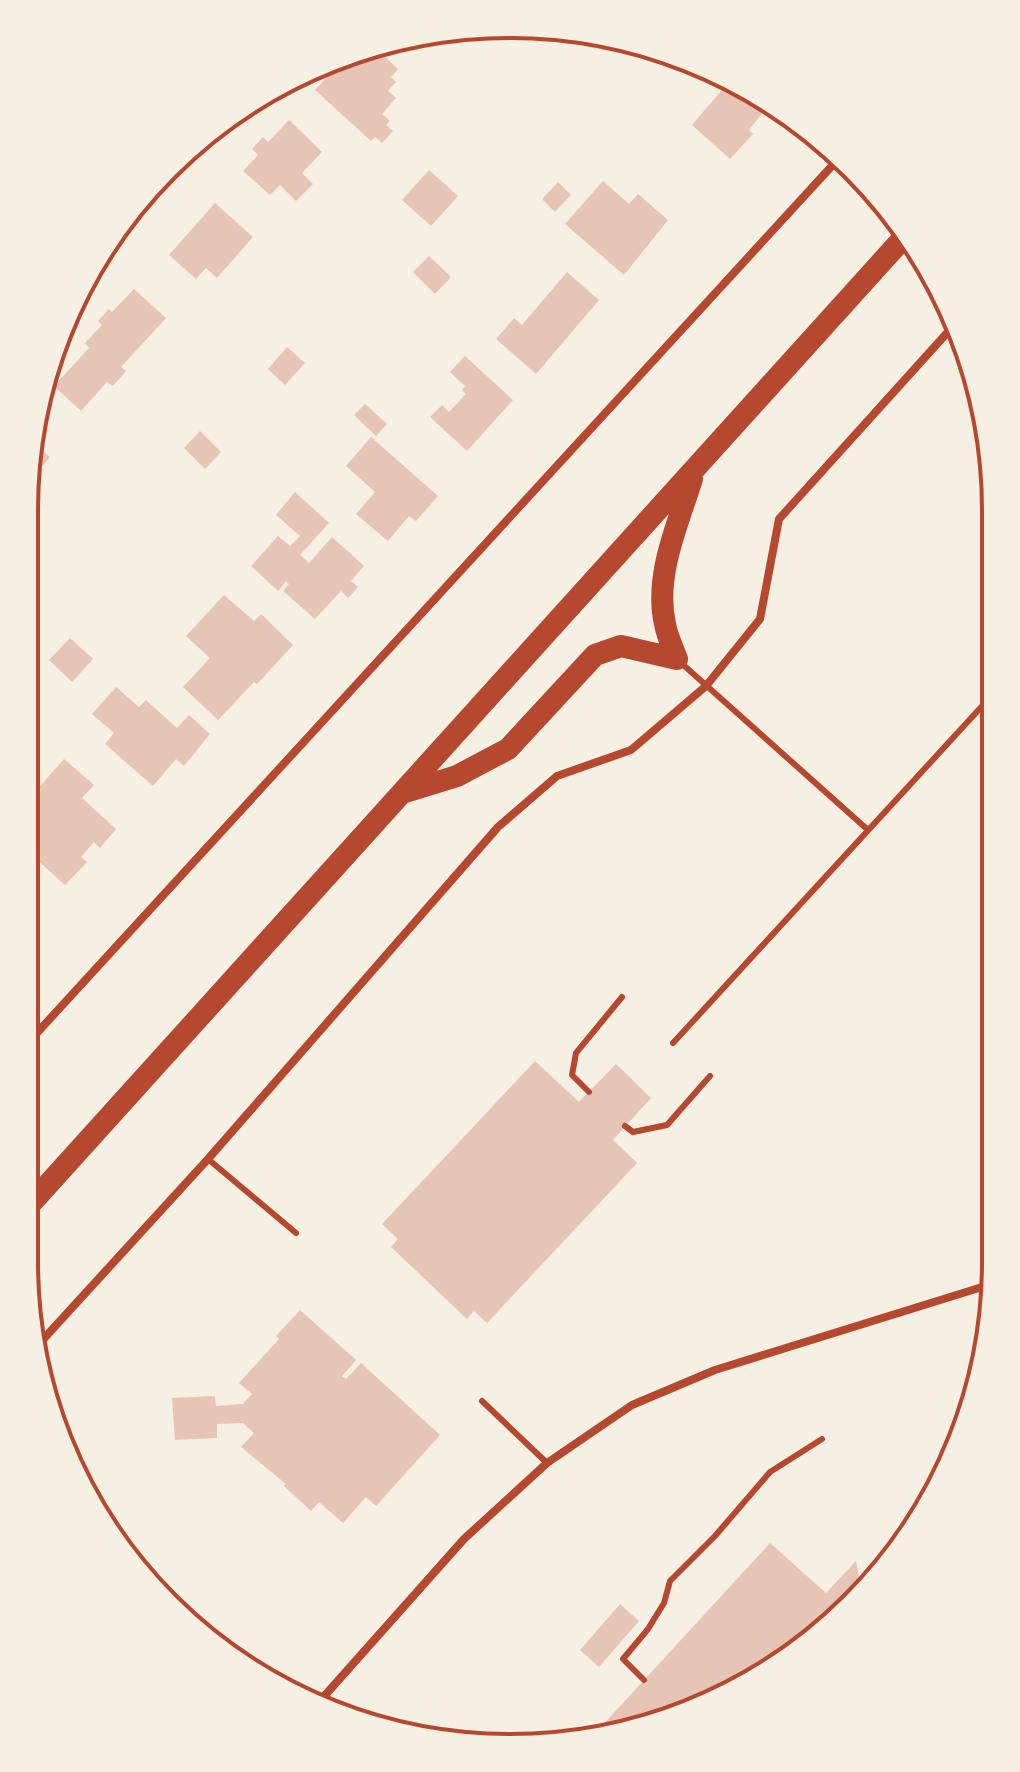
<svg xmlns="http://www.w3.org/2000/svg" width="1020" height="1772" font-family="'IBM Plex Sans',sans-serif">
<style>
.building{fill:#e6c5b7}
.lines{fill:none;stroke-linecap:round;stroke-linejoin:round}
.service{stroke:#b5482f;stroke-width:6}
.minor{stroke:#b5482f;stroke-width:8}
.trunk{stroke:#b5482f;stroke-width:22}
.rim{fill:none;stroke:#b5482f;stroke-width:4}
</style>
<rect width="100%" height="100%" fill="#f6efe4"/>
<path class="building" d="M415,33H429L418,45L408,36Z
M377,49L398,69L391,77L396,82L388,91L396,98L382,114L390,121L386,125L393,131L382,143L375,137L371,141L315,90L337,66Z
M727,84L771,102L749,130L753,134L730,159L692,125Z
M289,120L322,152L302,173L313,184L296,201L280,185L270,195L243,171L258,155L252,149L263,137L268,142Z
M429,170L458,196L431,226L402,200Z
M603,181L629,204L638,194L668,220L624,275L565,224Z
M558,182L571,195L555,212L542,199Z
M215,203L253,237L217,278L206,268L196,279L169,255Z
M429,256L451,277L435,294L413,272Z
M567,272L599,300L536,374L496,339L514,318L522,325Z
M134,289L166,318L121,367L126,371L113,386L107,382L81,411L54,386L89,348L85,343L102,325L98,321L109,309L112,312Z
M287,347L305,363L285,385L268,369Z
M465,356L513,400L467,451L430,417L442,405L449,412L466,394L462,390L465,386L450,372Z
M365,404L387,424L376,436L354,415Z
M200,431L221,452L205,469L184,448Z
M371,437L438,496L416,521L409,516L388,541L356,514L375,492L346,466Z
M32,442L50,457L25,487V478Z
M295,492L329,523L300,555L309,563L332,537L364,566L351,581L358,587L348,598L341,591L315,619L283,591L289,584L286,581L278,591L251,566L278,536L290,546L300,536L276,515Z
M224,595L254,621L261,614L293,645L257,684L254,682L218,720L183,687L210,658L186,636Z
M70,638L93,659L72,682L49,660Z
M116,687L139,707L146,700L177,728L189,715L210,734L184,766L176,759L153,786L105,744L114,733L92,714Z
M64,759L94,785L82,798L116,829L100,848L94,842L81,857L87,862L65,885L25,849V835L31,828L25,822L34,812L25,803Z
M535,1061L579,1102L616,1064L651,1098L613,1140L637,1163L487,1323L474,1311L467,1319L391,1247L398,1239L382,1224Z
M300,1310L356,1360L342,1376L346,1379L361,1363L440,1435L376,1506L366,1497L343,1523L319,1502L311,1511L284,1486L286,1484L241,1447L254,1433L243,1423L217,1424V1438L175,1440L172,1398L215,1396L216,1406L243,1404L252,1394L239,1383L279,1339L276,1336Z
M770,1543L826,1593L856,1561L860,1584L847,1599L852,1603L830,1628L696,1711L604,1732L600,1728Z
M620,1604L639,1621L599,1667L580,1650Z"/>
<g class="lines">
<path class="service" d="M680,662L868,830
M673,1043L995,692
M589,1092L572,1075L576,1053L622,997
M625,1126L633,1132L667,1125L710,1076
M208,1159L296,1233
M482,1401L547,1463
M644,1680L623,1659L648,1629L664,1603L670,1581L715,1536L770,1472L822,1439"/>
<path class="minor" d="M24,1047L841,156
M38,1345L208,1159L498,827L557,776L631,750L706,686L760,619L779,519L956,323
M319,1702L464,1539L547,1463L632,1405L715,1370L995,1283"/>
<path class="trunk" d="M677,659C673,648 667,636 665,624C654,576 678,524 692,479
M402,793L457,776L508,749L595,655L621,646L677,659
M24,1211L906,235"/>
</g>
<path d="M0 0H1020V1772H0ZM510 38H510A472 472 0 0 1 982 510V1262A472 472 0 0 1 510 1734H510A472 472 0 0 1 38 1262V510A472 472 0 0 1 510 38Z" fill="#f6efe4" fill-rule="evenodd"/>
<path class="rim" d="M510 38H510A472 472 0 0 1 982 510V1262A472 472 0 0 1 510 1734H510A472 472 0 0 1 38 1262V510A472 472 0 0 1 510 38Z"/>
</svg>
